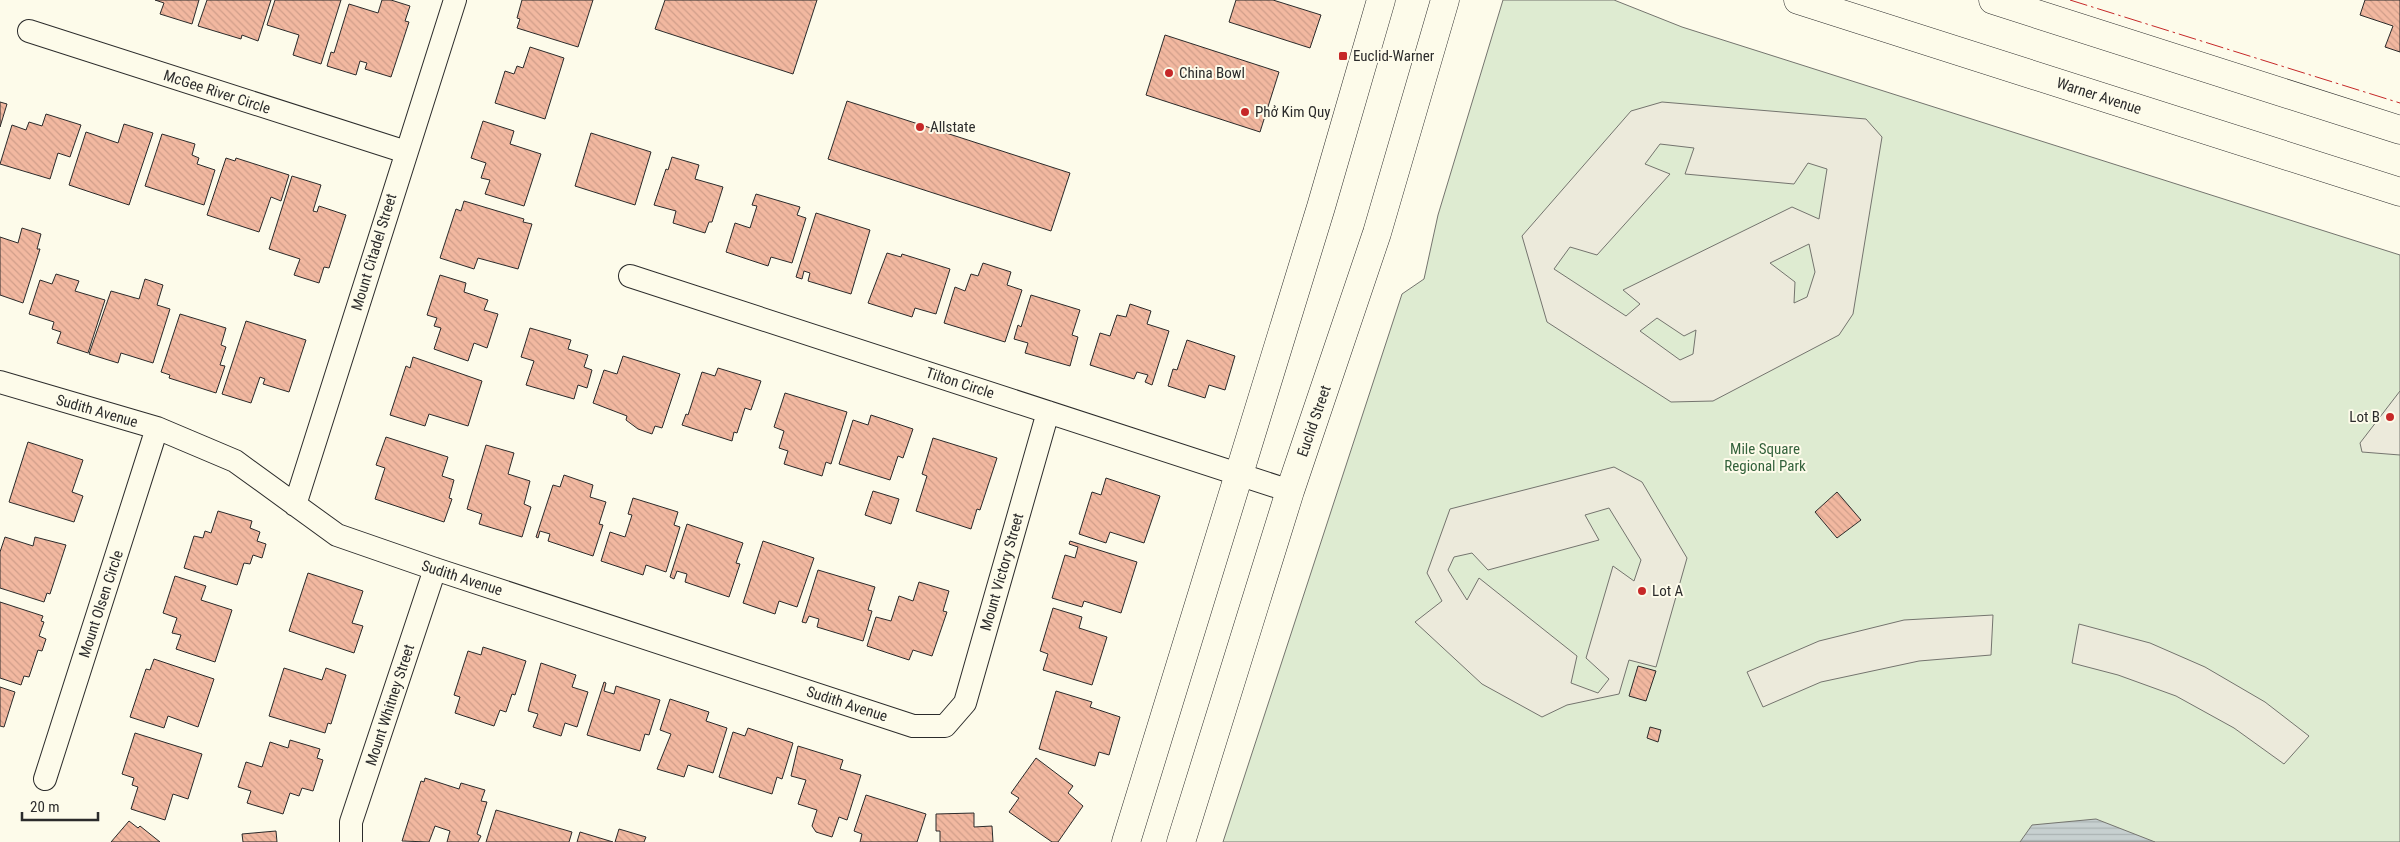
<svg xmlns="http://www.w3.org/2000/svg" width="2400" height="842" font-family="'Roboto Condensed',sans-serif">
<style>
.green{fill:#deebd1;stroke:#74746e}
.parking{fill:#eceadb;stroke:#74746e;fill-rule:evenodd}
.water{fill:url(#water-rules);stroke:#74746e}
.building{fill:url(#building-back-hatch);stroke:#2b2b2b}
.lines{fill:none;stroke-linecap:round;stroke-linejoin:round}
.street-casing{stroke:#2b2b2b;stroke-width:24}
.primary-casing{stroke:#2b2b2b;stroke-width:29}
.street{stroke:#fdfbea;stroke-width:22}
.primary{stroke:#fdfbea;stroke-width:28}
.power{stroke:#c62828;stroke-width:1;stroke-dasharray:18 4 2.5 4;stroke-linecap:butt}
.poi-dot{fill:#c62828;stroke:#fdfbea;stroke-width:2}
.labels{text-anchor:middle;dominant-baseline:central;stroke-width:4;stroke-linejoin:round;paint-order:stroke}
.poi-label{font-size:15px;fill:#2b2b2b;stroke:#fdfbea;text-anchor:start}
.street-label{font-size:15px;fill:#2b2b2b;stroke:#fdfbea}
.park-label{font-size:15px;fill:#34623c;stroke:#fdfbea}
</style>
<defs>
<pattern id="water-rules" width="6" height="5" patternUnits="userSpaceOnUse" patternTransform="scale(1.25)"><rect width="6" height="5" fill="#c7d0d0"/><path d="M0 2.5h6" fill="none" stroke="#abb3b3"/></pattern>
<pattern id="building-back-hatch" width="6" height="6" patternUnits="userSpaceOnUse" patternTransform="scale(1.25)"><rect width="6" height="6" fill="#f2b8a0"/><path d="M-1 5l2 2M0 0l6 6M5-1l2 2" fill="none" stroke="#d09e8a"/></pattern>
</defs>
<rect width="100%" height="100%" fill="#fdfbea"/>
<path class="green" d="M1503,0H1614L1682,27L2400,255V842H1223L1402,294L1424,279L1438,215Z"/>
<path class="parking" d="M1662,102L1866,119L1882,137L1853,314L1839,335L1713,401L1671,402L1547,322L1522,236L1631,111ZM1660,144L1694,148L1685,174L1794,184L1808,163L1827,169L1819,219L1792,207L1623,290L1640,304L1626,316L1554,269L1570,247L1597,255L1670,174L1645,164ZM1809,244L1815,272L1807,297L1794,303L1795,282L1770,263ZM1657,318L1684,336L1696,330L1693,354L1680,360L1640,331Z
M2400,391V455L2362,452L2360,443Z
M1614,467L1642,482L1687,558L1656,667L1629,660L1619,694L1567,705L1542,717L1482,684L1415,622L1442,601L1427,573L1450,509ZM1609,508L1641,560L1634,581L1613,566L1586,658L1609,679L1598,693L1571,683L1577,656L1479,578L1467,600L1448,570L1454,557L1472,553L1488,570L1599,540L1585,515Z
M1993,615L1991,655L1919,661L1821,682L1763,707L1747,672L1819,641L1904,620Z
M2079,624L2150,643L2205,667L2265,702L2309,736L2284,764L2234,728L2176,696L2118,675L2072,663Z"/>
<path class="water" d="M2096,819L2155,842H2020L2032,825Z"/>
<path class="building" d="M155,0H199L192,24L160,14L164,3Z
M207,0H271L258,41L242,35L241,39L198,26Z
M275,0H341L321,64L293,55L299,35L267,25Z
M382,0H391L410,6L405,21L409,22L391,77L365,69L367,63L360,61L356,75L327,66L331,52L334,53L349,4L378,13Z
M522,0H593L578,47L517,28L520,19L517,18Z
M665,0H817L793,74L655,29Z
M1236,0H1273L1321,15L1310,48L1229,22Z
M2365,0H2400V52L2385,47L2393,26L2360,15Z
M1165,35L1279,72L1260,132L1146,95Z
M530,47L564,58L545,119L495,103L505,71L514,74L517,66L523,68Z
M847,101L1070,173L1051,231L828,159Z
M0,102L7,104L0,127Z
M46,114L81,125L70,157L58,153L50,179L0,164L12,125L26,130L29,122L42,126Z
M483,121L514,131L510,144L541,154L524,206L485,194L490,180L481,178L486,163L471,158Z
M124,124L153,133L129,205L69,185L86,132L118,143Z
M591,133L651,152L635,205L575,186Z
M162,134L195,144L192,155L199,158L197,164L215,170L204,205L145,186Z
M672,157L699,165L695,179L723,187L712,222H709L705,233L673,223L676,211L654,205L666,169L668,170Z
M226,158L235,161L236,158L289,175L281,201L271,197L259,232L207,215Z
M292,176L321,185L313,211L317,212L319,206L346,215L329,268L324,267L319,283L294,275L300,259L269,249Z
M756,194L800,207L797,215L806,218L792,263L771,257L768,266L726,252L735,223L750,228L757,206L752,205Z
M464,201L524,219L523,222L532,224L518,269L478,258L474,269L440,258L456,209L461,211Z
M816,213L870,230L851,294L808,281L810,273L804,271L802,279L796,277Z
M22,228L41,234L37,249H40L23,303L0,295V237L18,243Z
M887,253L901,257L902,254L950,269L936,314L915,308L912,317L868,303Z
M983,263L1011,272L1007,285L1022,290L1005,342L944,323L955,287L965,291L971,274L978,276Z
M56,274L79,281L75,291L105,300L88,353L57,343L61,332L52,329L54,322L29,314L40,280L52,284Z
M440,275L466,283L464,292L488,300L484,310L498,314L487,348L474,343L468,361L434,349L441,328L434,326L437,318L427,315Z
M145,279L163,285L157,305L170,309L153,363L121,353L118,363L89,354L111,291L139,299Z
M1031,295L1080,310L1072,335L1078,337L1070,366L1025,353L1028,343L1014,339L1018,325L1021,327Z
M1130,304L1151,311L1147,324L1169,331L1152,385L1145,382L1148,375L1137,372L1134,379L1090,365L1100,333L1110,336L1117,315L1126,317Z
M180,314L226,328L221,345L226,347L220,365L225,366L216,393L169,378L170,375L161,372Z
M246,321L306,340L289,392L263,384L265,379L260,377L251,403L222,394Z
M530,328L571,340L568,349L588,355L584,367L592,370L587,388L578,385L574,399L526,385L534,361L521,357Z
M1187,340L1235,356L1225,390L1209,385L1205,398L1168,386L1173,369L1177,370Z
M623,356L680,374L662,428L655,426L652,434L638,429L626,420L627,416L593,403L604,370L617,374Z
M413,357L482,381L468,426L429,414L425,426L390,415L406,366L410,368Z
M718,368L761,381L751,410L745,408L737,433L734,432L732,441L682,425L686,414L688,415L702,372L715,376Z
M785,393L847,412L831,464L826,462L822,476L784,464L788,451L779,448L784,431L774,427Z
M871,415L913,429L903,458L898,456L890,480L839,464L853,420L868,425Z
M386,437L448,457L442,476L454,480L449,498L452,499L444,522L375,499L385,468L376,465Z
M933,438L997,458L980,510L977,509L971,529L916,511L927,476L922,474Z
M28,442L83,460L72,492L83,496L74,522L9,502Z
M486,445L514,453L508,474L530,481L524,504L531,507L522,537L479,524L482,514L467,509Z
M564,475L593,485L590,497L606,502L599,524L603,525L593,556L548,541L550,534L540,531L538,538L536,537L553,485L560,487Z
M1106,478L1160,496L1144,543L1110,532L1106,543L1079,534L1092,492L1101,495Z
M873,491L899,499L891,524L865,515Z
M1837,492L1861,520L1837,538L1815,512Z
M633,498L678,512L674,525L680,527L666,572L646,565L643,575L601,561L610,532L625,537L632,515L628,514Z
M218,511L252,521L250,528L260,532L257,541L266,544L262,558L253,555L250,564L244,563L237,585L184,568L194,536L203,538L205,531L211,533Z
M687,524L743,543L736,563L740,564L729,597L685,582L687,574L677,571L674,579L670,577Z
M5,537L33,546L35,537L66,545L50,594L47,593L44,602L0,588V552Z
M763,541L814,558L797,607L779,601L775,614L743,603Z
M1070,541L1137,562L1121,613L1084,601L1082,607L1052,598L1065,555L1075,558L1078,547L1069,544Z
M818,570L875,587L868,610L872,611L863,641L817,627L819,619L809,616L806,623L802,622Z
M308,573L363,591L352,623L363,626L354,653L289,631Z
M175,576L206,586L201,600L232,610L215,662L176,649L181,635L172,633L177,618L163,613Z
M919,582L949,591L943,611L947,612L932,656L913,650L909,660L867,646L876,617L891,621L899,596L913,601Z
M0,602L43,616L41,621L44,622L39,636L46,639L42,651L38,650L29,677L24,676L21,685L0,678Z
M1053,608L1082,617L1079,628L1107,637L1092,685L1043,670L1048,654L1040,651Z
M483,647L526,661L515,695L512,694L506,712L500,710L494,726L455,713L460,697L454,695L468,651L481,655Z
M154,659L214,679L198,727L168,716L164,728L130,717L146,669L150,670Z
M541,663L576,675L572,687L588,692L577,727L565,723L561,736L533,727L538,714L528,711Z
M1638,666L1656,671L1646,701L1629,696Z
M284,668L322,680L326,668L346,675L331,724L328,723L325,733L269,716Z
M604,682L606,683L604,691L614,694L616,686L660,700L649,735L645,734L640,751L587,735Z
M0,687L15,692L4,727L0,726Z
M1056,691L1092,702L1090,707L1120,717L1109,755L1099,752L1095,766L1039,749Z
M670,699L709,712L706,721L727,728L713,773L688,765L684,777L657,769L671,734L660,730Z
M1650,727L1661,730L1658,742L1647,738Z
M748,728L793,743L782,779L777,777L772,794L719,777L733,732L745,736Z
M135,733L202,754L188,799L173,794L165,820L131,809L138,787L132,785L134,778L122,774Z
M290,740L320,749L317,758L323,760L313,791L302,788L299,796L290,793L283,814L247,803L251,791L238,787L246,762L262,767L270,742L288,748Z
M798,746L843,760L840,769L861,775L847,820L839,817L832,837L816,832L812,826L817,810L798,804L806,780L791,776Z
M1036,758L1073,786L1068,793L1083,806L1058,842H1052L1009,812L1019,798L1011,793Z
M425,778L459,789L461,783L485,790L481,801L487,802L477,834L481,836L478,842H447L450,831L435,826L429,842L402,841L421,781L424,782Z
M866,795L926,814L917,842H860L862,834L854,831Z
M496,810L572,832L569,842H486Z
M974,813V827L992,826L993,842H940V831H936V814Z
M129,821L138,828L140,826L160,842H111Z
M619,829L646,837L644,842H615Z
M276,831L277,842H243L242,834Z
M580,832L613,842H577Z"/>
<g class="lines">
<defs>
<path id="street" d="M29,31L406,152
M630,276L1290,491
M0,382L157,428L235,461L337,535L435,569L913,726H945L965,703L1048,412
M295,505L455,0
M45,779L157,428
M351,842V822L435,569"/>
<path id="primary" d="M1798,0L2400,192
M1993,0L2400,130
M1126,842L1321,207L1381,0
M1181,842L1290,491L1377,233L1445,0"/>
</defs>
<use href="#street" class="street-casing"/>
<use href="#primary" class="primary-casing"/>
<use href="#street" class="street"/>
<use href="#primary" class="primary"/>
<path class="power" d="M2070,0L2400,103"/>
</g>
<g class="poi-dot">
<rect x="1338" y="51" width="10" height="10" rx="2.5"/>
<circle cx="1169" cy="73" r="5"/>
<circle cx="1245" cy="112" r="5"/>
<circle cx="920" cy="127" r="5"/>
<circle cx="2390" cy="417" r="5"/>
<circle cx="1642" cy="591" r="5"/>
</g>
<g class="labels">
<g class="poi-label">
<text x="1353" y="56">Euclid-Warner</text>
<text x="1179" y="73">China Bowl</text>
<text x="1255" y="112">Phở Kim Quy</text>
<text x="930" y="127">Allstate</text>
<text x="2380" y="417" text-anchor="end">Lot B</text>
<text x="1652" y="591">Lot A</text>
</g>
<g class="street-label">
<text transform="translate(217 92) rotate(18)">McGee River Circle</text>
<text transform="translate(2099 96) rotate(18)">Warner Avenue</text>
<text transform="translate(374 252) rotate(-73)">Mount Citadel Street</text>
<text transform="translate(960 383) rotate(18)">Tilton Circle</text>
<text transform="translate(97 411) rotate(16)">Sudith Avenue</text>
<text transform="translate(1314 421) rotate(-71)">Euclid Street</text>
<text transform="translate(1002 572) rotate(-74)">Mount Victory Street</text>
<text transform="translate(462 578) rotate(18)">Sudith Avenue</text>
<text transform="translate(101 604) rotate(-72)">Mount Olsen Circle</text>
<text transform="translate(847 704) rotate(18)">Sudith Avenue</text>
<text transform="translate(390 705) rotate(-72)">Mount Whitney Street</text>
</g>
<g class="park-label">
<text x="1765" y="449">Mile Square<tspan x="1765" dy="17">Regional Park</tspan></text>
</g>
</g>
<path d="M22 812v8h76v-8" fill="none" stroke="#2b2b2b" stroke-width="2.5"/>
<text x="30" y="812" font-size="15" fill="#2b2b2b" stroke="#fdfbea" stroke-width="4" paint-order="stroke">20 m</text>
</svg>
